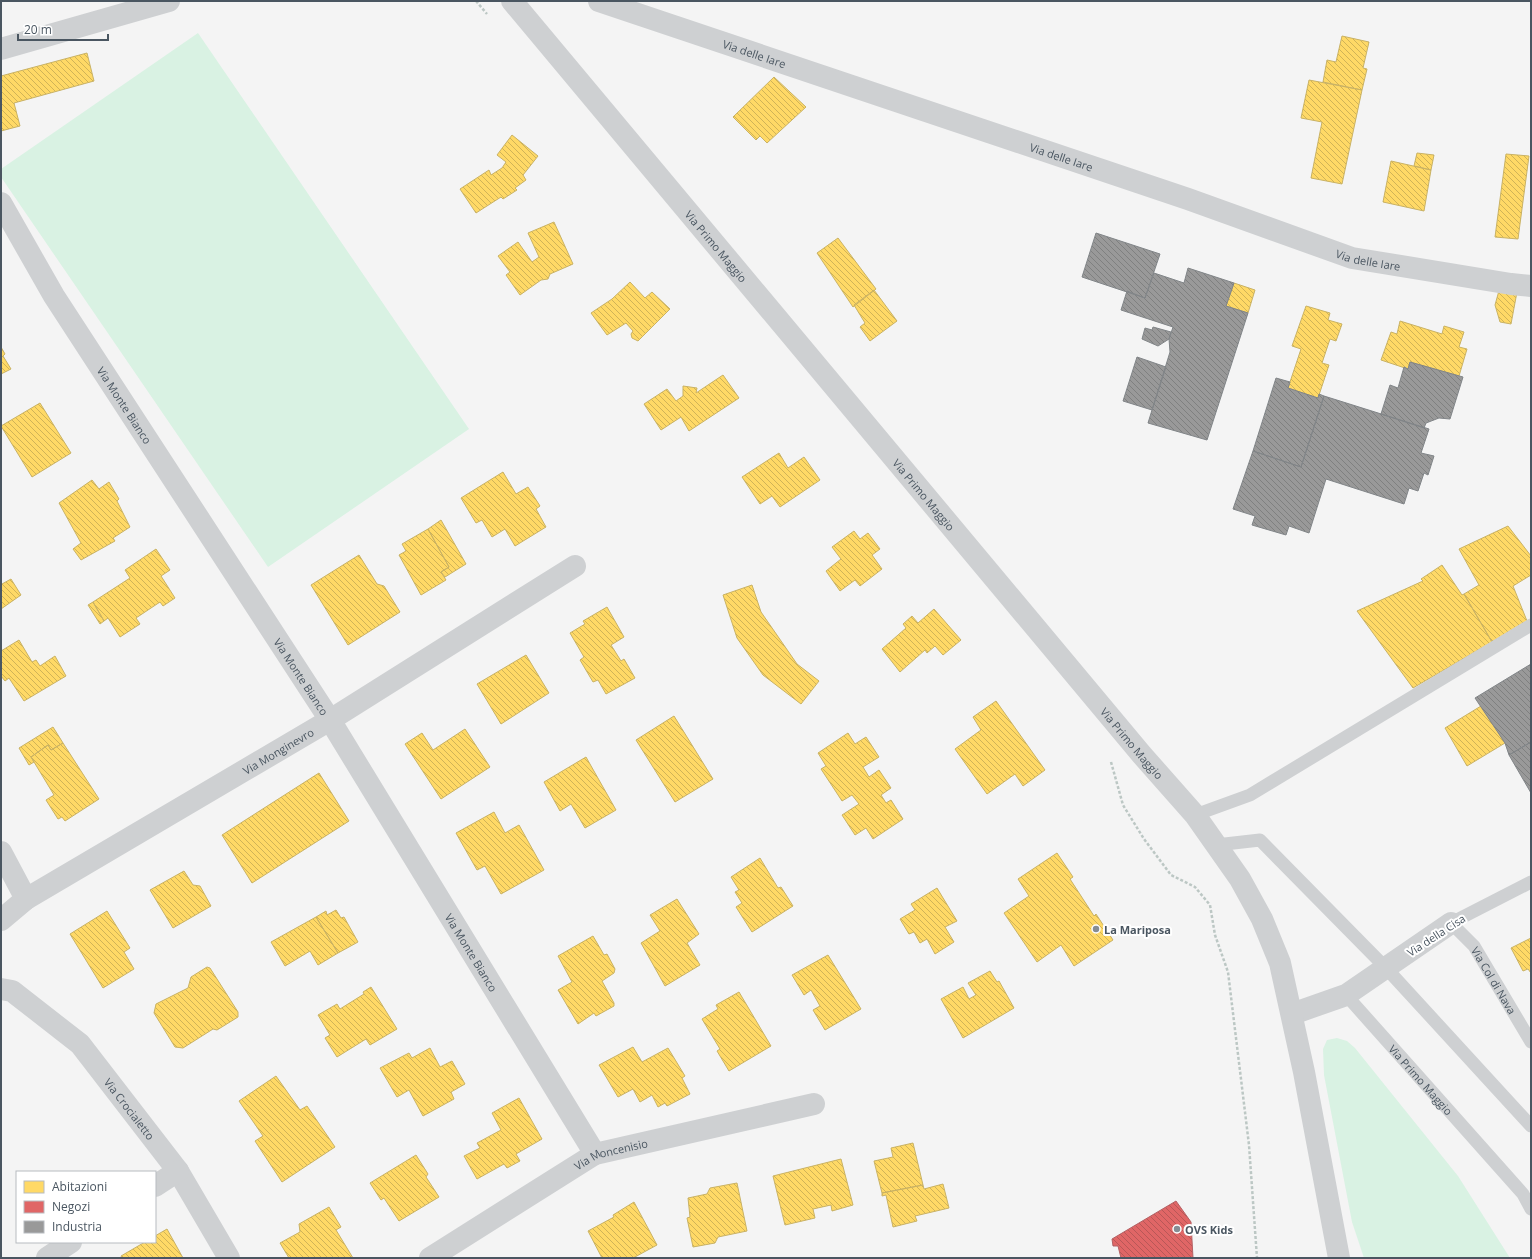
<svg xmlns="http://www.w3.org/2000/svg" width="1532" height="1259" font-family="'Open Sans',sans-serif">
<style>
.green{fill:#d9f2e3}
.homes{fill:url(#homes-back-hatch);stroke:#c9b264}
.shops{fill:url(#shops-back-hatch);stroke:#b36164}
.industry{fill:url(#industry-back-hatch);stroke:#818588}
.lines{fill:none;stroke-linecap:round;stroke-linejoin:round}
.path{stroke:#bcc7c4;stroke-width:2.5;stroke-dasharray:3 2;stroke-linecap:butt}
.service{stroke:#ced0d2;stroke-width:13}
.minor{stroke:#ced0d2;stroke-width:22}
.tertiary{stroke:#ced0d2;stroke-width:22}
.poi-dot{fill:#868d94;stroke:#fff;stroke-width:1.5}
.labels{text-anchor:middle;dominant-baseline:central;stroke-width:4;stroke-linejoin:round;paint-order:stroke}
.street-label{font-size:11px;fill:#4a5661;stroke:#fff}
.poi-label{font-size:11px;font-weight:bold;fill:#4a5661;stroke:#fff;text-anchor:start}
</style>
<defs>
<pattern id="homes-back-hatch" width="6" height="6" patternUnits="userSpaceOnUse"><rect width="6" height="6" fill="#ffd966"/><path d="M-1 5l2 2M0 0l6 6M5-1l2 2" fill="none" stroke="#d0b357"/></pattern>
<pattern id="shops-back-hatch" width="6" height="6" patternUnits="userSpaceOnUse"><rect width="6" height="6" fill="#e06666"/><path d="M-1 5l2 2M0 0l6 6M5-1l2 2" fill="none" stroke="#b85757"/></pattern>
<pattern id="industry-back-hatch" width="6" height="6" patternUnits="userSpaceOnUse"><rect width="6" height="6" fill="#999"/><path d="M-1 5l2 2M0 0l6 6M5-1l2 2" fill="none" stroke="#7f8080"/></pattern>
</defs>
<rect width="100%" height="100%" fill="#f4f4f4"/>
<path class="green" d="M198,33L469,429L268,567L1,177V169Z
M1337,1038L1347,1041L1355,1048L1458,1176L1510,1258H1364L1352,1222L1324,1075L1323,1049L1327,1040Z"/>
<path class="homes" d="M1342,36L1369,42L1363,68L1367,69L1362,90L1323,82L1327,60L1336,62Z
M87,53L94,81L14,103L20,126L1,131V76Z
M774,77L806,107L767,143L760,136L756,140L733,117Z
M1309,80L1362,90L1342,184L1311,178L1322,122L1301,118Z
M512,135L538,156L523,175L526,180L515,188L517,190L503,199L501,197L476,213L460,189L489,170L491,175L502,168L506,162L497,155Z
M1417,153L1434,155L1431,170L1414,166Z
M1506,154L1529,156L1518,239L1495,237Z
M1391,161L1431,170L1424,211L1383,202Z
M554,222L573,264L550,274L548,279L541,280L520,295L506,275L510,272L498,256L518,242L532,262L539,257L528,233Z
M838,238L876,289L853,307L817,253Z
M630,282L645,298L652,292L670,309L638,341L632,338L631,334L633,331L626,323L607,335L591,313L612,299Z
M1234,283L1255,290L1248,313L1226,306Z
M1500,287L1517,292L1511,324L1500,322L1495,305Z
M874,290L897,321L870,341L860,327L865,323L854,305Z
M1306,306L1330,313L1328,320L1342,324L1336,341L1330,339L1322,363L1329,365L1318,398L1288,388L1301,349L1292,346Z
M1400,321L1442,334L1444,326L1464,332L1459,347L1467,349L1459,376L1410,362L1408,369L1381,360L1391,332L1397,334Z
M1,347L5,354L3,356L11,369L1,374Z
M723,375L739,398L689,431L681,417L661,430L644,404L667,389L676,401L683,396V386L697,388L696,393Z
M40,403L71,453L32,477L1,426Z
M779,453L788,468L804,457L820,480L780,507L772,496L760,504L742,477Z
M503,472L516,494L528,487L540,506L536,509L546,527L515,546L505,529L492,537L482,520L476,523L461,498Z
M92,480L99,489L109,482L119,499L117,501L130,527L113,538L115,541L81,560L73,549L81,543L59,503Z
M441,520L466,564L445,577L441,572L449,567L428,529Z
M1508,526L1531,556V575L1513,586L1527,621L1492,642L1464,594L1479,585L1459,549Z
M428,529L449,567L441,572L446,580L421,595L399,555L406,551L402,544Z
M854,531L860,539L868,533L880,549L872,555L882,569L860,586L855,580L840,591L826,571L841,559L832,547Z
M156,549L170,570L161,576L175,598L163,606L160,602L136,618L140,624L120,637L108,618L104,621L93,602L130,578L125,570Z
M359,555L377,584L384,586L400,612L348,645L311,585Z
M1442,565L1462,595L1464,594L1492,642L1413,688L1357,611L1423,581L1421,579Z
M11,579L21,595L1,609V583L2,584Z
M752,585L761,612L797,664L819,681L801,704L763,675L737,638L723,595Z
M93,602L104,621L100,624L88,605Z
M607,607L624,637L611,645L621,661L624,659L635,678L606,694L598,680L593,682L580,660L584,657L570,633L585,624L583,621Z
M934,609L961,640L943,655L935,646L927,653L925,650L900,672L882,649L906,628L903,624L912,616L918,623Z
M19,640L32,662L36,660L40,666L55,656L66,676L24,701L9,678L5,681L1,676V651Z
M526,655L549,693L501,724L477,684Z
M996,701L1045,770L1023,786L1015,774L987,794L955,749L981,730L973,717Z
M1481,706L1505,743L1467,766L1445,728Z
M674,716L713,779L675,802L636,740Z
M53,727L63,743L51,750L48,745L31,757L34,762L29,765L19,748Z
M465,729L490,767L441,799L405,744L422,733L433,750Z
M848,733L855,744L866,737L879,757L863,767L869,777L879,770L891,788L881,795L886,803L891,800L903,819L873,839L866,828L855,835L842,815L859,804L852,795L842,801L821,769L826,766L818,753Z
M63,743L99,799L65,821L62,817L58,819L46,800L54,795L31,757L48,745L51,750Z
M586,757L616,810L585,828L571,804L560,811L544,782Z
M319,773L349,821L252,883L222,835Z
M494,812L505,833L519,825L544,870L501,894L485,866L477,870L456,833Z
M1057,853L1073,877L1070,879L1094,916L1096,914L1113,940L1074,966L1061,945L1037,962L1004,913L1029,896L1018,879Z
M760,858L778,888L781,887L793,906L752,932L736,907L742,903L735,892L739,890L731,877Z
M184,871L193,885L200,886L211,906L173,928L150,890Z
M937,888L957,921L945,927L954,942L935,954L927,939L920,943L914,932L909,934L900,919L915,910L911,904Z
M677,899L699,934L687,943L700,965L665,986L641,943L660,931L650,915Z
M336,910L341,918L344,917L358,942L338,953L316,917L326,911L327,915Z
M107,911L130,948L124,952L134,969L103,988L70,934Z
M316,917L338,953L318,965L310,951L285,966L271,942Z
M593,936L604,955L607,954L615,969L614,973L602,981L614,1003V1006L596,1016L594,1013L578,1024L558,990L572,982L558,956Z
M1531,938V973L1528,969L1523,971L1511,948Z
M828,955L861,1009L825,1030L813,1010L820,1006L811,990L804,995L792,975Z
M207,967L210,968L238,1012V1017L217,1030L213,1029L183,1048L175,1047L154,1013L156,1004L188,988L191,977Z
M990,971L997,982L999,981L1014,1008L963,1038L941,999L963,987L969,999L976,995L968,983Z
M371,987L397,1029L370,1045L366,1039L337,1057L325,1038L330,1035L318,1015L337,1004L340,1009L364,994L363,992Z
M739,992L771,1046L729,1071L717,1051L720,1049L702,1019L718,1009L716,1005Z
M633,1047L642,1062L668,1048L685,1076L682,1078L690,1094L667,1106L665,1103L658,1107L652,1095L640,1102L633,1089L618,1097L599,1065Z
M430,1048L440,1067L452,1061L465,1084L451,1092L454,1099L423,1116L409,1090L397,1097L380,1068L409,1053L412,1058Z
M276,1076L300,1110L307,1106L335,1147L282,1182L255,1141L263,1136L239,1101Z
M519,1098L542,1139L516,1154L520,1161L507,1168L504,1164L477,1179L464,1156L480,1148L477,1143L501,1130L492,1113Z
M913,1143L923,1185L882,1193L874,1161L893,1157L891,1148Z
M416,1155L428,1174L426,1177L439,1197L399,1221L384,1198L381,1200L370,1183Z
M841,1159L853,1205L832,1211L831,1205L813,1209L815,1218L785,1225L773,1176Z
M737,1183L747,1231L718,1237L715,1243L693,1247L687,1218L690,1217L688,1198L707,1194L710,1188Z
M943,1184L949,1208L915,1216L917,1221L893,1227L886,1195L882,1196V1193L923,1185L924,1189Z
M634,1202L657,1245L633,1258H602L588,1231L614,1217L613,1215Z
M329,1207L341,1227L336,1230L353,1258H289L280,1243L300,1232L299,1224Z
M167,1229L183,1258H122L121,1256L145,1242H155V1236Z"/>
<path class="shops" d="M1176,1201L1191,1222L1193,1258H1121L1118,1246H1113L1112,1239Z"/>
<path class="industry" d="M1096,233L1160,254L1145,298L1082,277Z
M1188,268L1234,283L1226,306L1248,313L1207,440L1148,423L1170,352L1169,339L1173,327L1121,310L1127,291L1145,298L1154,273L1184,283Z
M1153,327L1171,332L1169,339L1158,346L1142,339L1145,328L1152,330Z
M1137,357L1166,367L1152,410L1123,401Z
M1410,362L1463,377L1450,419L1439,418L1426,423L1424,428L1381,414L1390,385L1398,388L1404,367L1408,369Z
M1276,378L1290,382L1288,388L1318,398L1319,394L1324,396L1301,467L1253,451Z
M1324,396L1429,429L1421,453L1434,456L1428,475L1424,473L1418,491L1409,488L1404,504L1326,479L1309,533L1289,526L1286,535L1252,525L1255,516L1233,509L1253,451L1301,467Z
M1531,664V742L1509,755L1505,743L1475,698Z
M1531,742V793L1509,755Z"/>
<g class="lines">
<path class="path" d="M476,1L487,14
M1111,762L1123,805L1144,839L1171,875L1195,887L1210,905L1215,935L1228,972L1249,1145L1257,1258"/>
<g class="service">
<path d="M1195,815L1250,795L1531,625"/>
<path d="M1216,845L1260,840L1386,968L1531,1126"/>
<path id="s1" d="M1531,882L1451,923L1474,946L1531,1042"/>
<path id="s2" d="M1346,995L1523,1194L1531,1209"/>
</g>
<g class="minor">
<path id="s3" d="M599,1L1188,199L1352,258L1511,284L1531,286"/>
<path d="M1,49L169,1"/>
<path id="s4" d="M1,203L54,296L330,720L595,1154"/>
<path d="M1,852L26,899"/>
<path id="s5" d="M1,920L26,899L330,720L575,566"/>
<path id="s6" d="M1,989L12,991L80,1044L178,1171L229,1258"/>
<path d="M1292,1014L1346,995L1451,923"/>
<path d="M155,1186L178,1171"/>
<path d="M47,1258L71,1242"/>
<path id="s7" d="M430,1258L595,1154L814,1104"/>
</g>
<path class="tertiary" id="s8" d="M512,1L1142,755L1195,815L1240,879L1262,919L1280,963L1304,1072L1339,1258"/>
</g>
<g class="poi-dot">
<circle cx="1096" cy="929" r="4"/>
<circle cx="1177" cy="1229" r="4"/>
</g>
<g class="labels">
<g class="street-label">
<text stroke="none"><textPath href="#s3" startOffset="164">Via delle Iare</textPath></text>
<text stroke="none"><textPath href="#s3" startOffset="488">Via delle Iare</textPath></text>
<text stroke="none"><textPath href="#s8" startOffset="319">Via Primo Maggio</textPath></text>
<text stroke="none"><textPath href="#s3" startOffset="812">Via delle Iare</textPath></text>
<text stroke="none"><textPath href="#s4" startOffset="237">Via Monte Bianco</textPath></text>
<text stroke="none"><textPath href="#s8" startOffset="643">Via Primo Maggio</textPath></text>
<text stroke="none"><textPath href="#s4" startOffset="561">Via Monte Bianco</textPath></text>
<text stroke="none"><textPath href="#s8" startOffset="967">Via Primo Maggio</textPath></text>
<text stroke="none"><textPath href="#s5" startOffset="325">Via Monginevro</textPath></text>
<text transform="translate(1436 935) rotate(-33)">Via della Cisa</text>
<text stroke="none"><textPath href="#s4" startOffset="885">Via Monte Bianco</textPath></text>
<text stroke="none"><textPath href="#s1" startOffset="162">Via Col di Nava</textPath></text>
<text stroke="none"><textPath href="#s2" startOffset="113">Via Primo Maggio</textPath></text>
<text stroke="none"><textPath href="#s6" startOffset="179">Via Crocialetto</textPath></text>
<text stroke="none"><textPath href="#s7" startOffset="210">Via Moncenisio</textPath></text>
</g>
<g class="poi-label">
<text x="1104" y="929">La Mariposa</text>
<text x="1185" y="1229">OVS Kids</text>
</g>
</g>
<rect width="1532" height="1259" fill="none" stroke="#4a5661" stroke-width="4"/>
<rect x="16" y="1171" width="140" height="72" fill="#ffffff" stroke="#b7bbc0"/>
<rect x="24" y="1181" width="20" height="12" fill="#ffd966" stroke="#b7bbc0"/>
<text x="52" y="1191" font-size="12" fill="#4a5661">Abitazioni</text>
<rect x="24" y="1201" width="20" height="12" fill="#e06666" stroke="#b7bbc0"/>
<text x="52" y="1211" font-size="12" fill="#4a5661">Negozi</text>
<rect x="24" y="1221" width="20" height="12" fill="#999999" stroke="#b7bbc0"/>
<text x="52" y="1231" font-size="12" fill="#4a5661">Industria</text>
<path d="M18 34v6h90v-6" fill="none" stroke="#4a5661" stroke-width="2"/>
<text x="24" y="34" font-size="12" fill="#4a5661" stroke="#ffffff" stroke-width="3" paint-order="stroke">20 m</text>
</svg>
